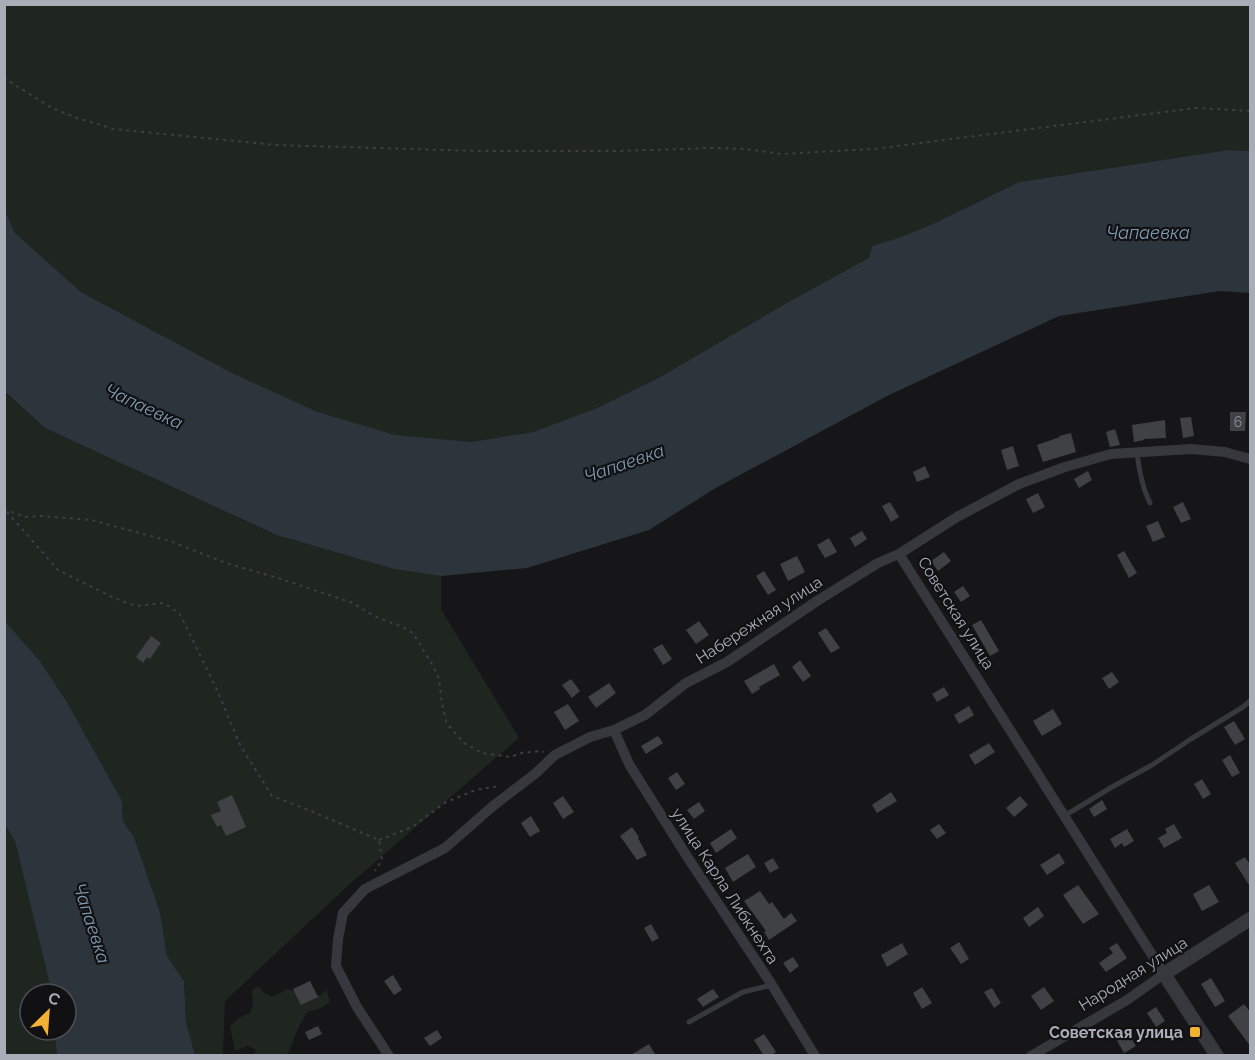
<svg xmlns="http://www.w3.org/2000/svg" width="1255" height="1060" font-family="Raleway,sans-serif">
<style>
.green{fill:#1e261f}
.water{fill:#2c353c}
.building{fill:#404145}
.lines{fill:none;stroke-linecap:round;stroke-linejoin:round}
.path{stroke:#3d3f44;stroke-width:2;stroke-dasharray:3 4.5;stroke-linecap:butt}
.service{stroke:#37383d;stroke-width:5}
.minor{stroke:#37383d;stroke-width:10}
.tertiary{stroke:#37383d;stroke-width:14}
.poi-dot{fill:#f2b134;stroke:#111113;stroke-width:2}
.labels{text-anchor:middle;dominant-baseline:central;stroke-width:4.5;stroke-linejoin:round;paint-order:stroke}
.number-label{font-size:14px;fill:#8e929b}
.street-label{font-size:16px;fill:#a8adb8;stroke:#111113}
.poi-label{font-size:16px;font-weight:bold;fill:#a8adb8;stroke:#111113;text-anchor:end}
.water-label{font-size:18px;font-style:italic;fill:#7f9bb3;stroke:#111113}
</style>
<rect width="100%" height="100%" fill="#161618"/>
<path class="green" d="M5,5H1250V151L1228,150L1019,182L937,222L901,237L872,246L869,258L790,301L660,377L597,408L533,432L471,442L395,436L318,412L234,374L81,292L15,233L5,211Z
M4,392L45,428L275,535L394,569L441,576V609L519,738L353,881L225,1001L223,1052L222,1055H195L186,1022L184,981L167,956L160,912L134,837L123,821L122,801L67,702L40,661L5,621Z
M4,825L15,841L49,981L51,994H30V1030H54L57,1055H5Z
M258,986L264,993L272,997L287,989L311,995H322L326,989L330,1002L321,1008L307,1012L299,1026L289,1051L286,1055H253L256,1050L248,1046L235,1051L230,1026L239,1018L250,1013L253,1004L252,991Z"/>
<path class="water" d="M1228,150L1250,151V293L1220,291L1059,316L887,396L714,489L649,530L527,568L441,576L394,569L276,535L45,428L5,392V211L15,233L81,292L234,374L318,412L395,435L471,442L533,432L597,408L660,377L790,301L869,258L872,246L901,237L937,222L1019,182Z
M5,621L40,661L67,702L122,801L123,821L134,837L160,912L167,956L184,981L186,1022L195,1055H57L54,1030H66V994H51L49,981L15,841L5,825Z"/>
<path class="building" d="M1230,412H1246L1245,431H1230Z
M1191,417L1194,436L1183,438L1180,418Z
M1165,420L1166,438L1144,439V440L1134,442L1132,425Z
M1115,429L1120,445L1110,447L1106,432Z
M1071,433L1076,452L1043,462L1037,445L1060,437L1059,436Z
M1013,446L1019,466L1007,470L1001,450Z
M925,466L930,477L917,482L913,472Z
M1088,471L1092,480L1079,488L1074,479Z
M1038,493L1045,507L1033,513L1026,499Z
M890,502L899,517L891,522L882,506Z
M1183,502L1191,519L1181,523L1173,507Z
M1158,521L1165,537L1153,542L1146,526Z
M862,531L867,539L855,547L850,538Z
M829,538L837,552L825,558L817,545Z
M1124,551L1137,573L1129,578L1117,555Z
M944,552L951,561L938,571L931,561Z
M797,556L805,572L788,581L780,564Z
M764,571L776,590L768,595L756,576Z
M963,586L970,596L961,602L954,592Z
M981,620L999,651L990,656L972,625Z
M699,621L709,635L696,644L686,630Z
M826,628L840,648L831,653L818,633Z
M151,636L161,643L150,659L147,657L143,663L136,657Z
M662,644L672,659L663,665L653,649Z
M800,660L811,676L803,682L792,667Z
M774,664L780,675L759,687L760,689L752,694L744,681Z
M1112,672L1119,682L1109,689L1102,678Z
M571,679L580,691L572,698L562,685Z
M609,683L616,693L596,708L588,697Z
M944,687L949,695L937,702L932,694Z
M568,704L579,721L565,730L554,712Z
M969,706L974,715L959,724L954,715Z
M1053,709L1062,724L1042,736L1033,721Z
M1234,721L1245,739L1235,745L1224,727Z
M658,736L663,743L646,754L641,746Z
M989,743L995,752L975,765L969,755Z
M1230,755L1240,773L1232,777L1222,760Z
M677,772L685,784L676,790L668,778Z
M1202,779L1211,794L1203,799L1194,784Z
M891,792L897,801L877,813L872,805Z
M232,795L246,827L226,836L221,825L217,827L211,815L221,811L217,802Z
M563,796L574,812L563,819L553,803Z
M1020,796L1028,805L1014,817L1006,808Z
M1102,800L1107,809L1094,817L1089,809Z
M699,802L705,811L694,819L687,810Z
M531,816L540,831L530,837L521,823Z
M939,824L946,833L937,839L930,830Z
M1174,824L1182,838L1164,848L1158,838L1167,833L1165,829Z
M632,827L639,837L638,838L647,855L637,860L620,836Z
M731,829L737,838L716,853L710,843Z
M1127,829L1134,841L1124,847L1122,843L1115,848L1110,839Z
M1059,853L1065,863L1047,875L1040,865Z
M748,854L756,867L733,882L725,868Z
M1245,857L1251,866V888L1235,863Z
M773,858L779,868L770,873L764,863Z
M1078,885L1099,914L1083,924L1063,895Z
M1209,885L1219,902L1202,911L1193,894Z
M760,891L769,904L772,902L784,919L791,913L797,921L769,940L764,932L766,931L744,901Z
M1038,907L1044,916L1029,927L1023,918Z
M651,924L659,938L652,942L644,928Z
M959,942L969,959L961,964L950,948Z
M902,943L908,954L887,967L881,955Z
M1117,943L1127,958L1106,972L1099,963L1113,953L1109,948Z
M793,957L799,966L790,973L783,963Z
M393,975L402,990L394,995L384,981Z
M1211,978L1225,1001L1215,1007L1201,984Z
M310,981L318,997L301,1005L293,989Z
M922,987L932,1003L922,1009L913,993Z
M1044,987L1054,1001L1041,1010L1031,996Z
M992,988L1001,1003L994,1008L984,992Z
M713,989L719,997L703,1007L697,999Z
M1244,1004L1251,1013V1047L1228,1016Z
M1156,1007L1165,1021L1156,1027L1147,1013Z
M318,1026L322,1034L309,1040L305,1032Z
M437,1030L442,1038L430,1046L424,1038Z
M1126,1030L1136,1046L1124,1053L1115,1037Z
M764,1034L776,1052L770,1056H764L754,1040Z
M649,1044L656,1056H629Z"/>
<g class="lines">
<path class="path" d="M4,77L7,80L52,108L77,118L114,129L275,145L479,151H618L713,148L746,149L781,154L873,149L1196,108L1250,111
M4,509L25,517L42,516L91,520L170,541L226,563L278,578L353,603L374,616L400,626L413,633L433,666L439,679L442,704L447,724L464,743L482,753L510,757L522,753L540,751L544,752
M7,512L58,570L114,598L136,606L164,603L180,614L217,690L240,745L272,796L311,811L379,840L382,860L375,871
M379,840L412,827L446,802L476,790L500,786"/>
<path class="service" d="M1137,452C1139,470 1142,487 1150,503
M1064,816L1112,787L1152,765L1191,739L1243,707L1250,701
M689,1022L743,992L772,985"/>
<path class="minor" d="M899,554L1164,974L1127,1000L1031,1056
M614,730L629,764L688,858L772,985L815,1056
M389,1056L357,1007L336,966L338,939L343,913L365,889L445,848L493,806L536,773L555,755L590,737L614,730L645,715L686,683L727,662L817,601L878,563L899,554L957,517L1019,484L1065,467L1111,454L1191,449L1225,452L1250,459"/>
<path class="tertiary" d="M1217,1056L1164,974L1250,919"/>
</g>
<rect class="poi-dot" x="1189" y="1026" width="12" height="12" rx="3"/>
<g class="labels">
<g class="number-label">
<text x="1238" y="422">6</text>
</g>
<g class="street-label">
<text transform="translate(956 613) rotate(58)">Советская улица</text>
<text transform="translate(759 620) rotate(-33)">Набережная улица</text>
<text transform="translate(725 886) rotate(57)">улица Карла Либкнехта</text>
<text transform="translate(1133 974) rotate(-32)">Народная улица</text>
</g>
<g class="poi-label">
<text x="1183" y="1032">Советская улица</text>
</g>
<g class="water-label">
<text x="1148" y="232">Чапаевка</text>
<text transform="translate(144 406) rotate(25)">Чапаевка</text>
<text transform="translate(624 463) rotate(-19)">Чапаевка</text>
<text transform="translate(92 923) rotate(72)">Чапаевка</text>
</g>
</g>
<rect width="1255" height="1060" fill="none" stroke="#a8adb8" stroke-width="12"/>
<g transform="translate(48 1012) rotate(25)"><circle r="28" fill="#111113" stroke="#4d4f55" stroke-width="1.5"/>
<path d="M0-4.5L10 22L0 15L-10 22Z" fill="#f2b134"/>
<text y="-9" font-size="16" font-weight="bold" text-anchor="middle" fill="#a8adb8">С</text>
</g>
</svg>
